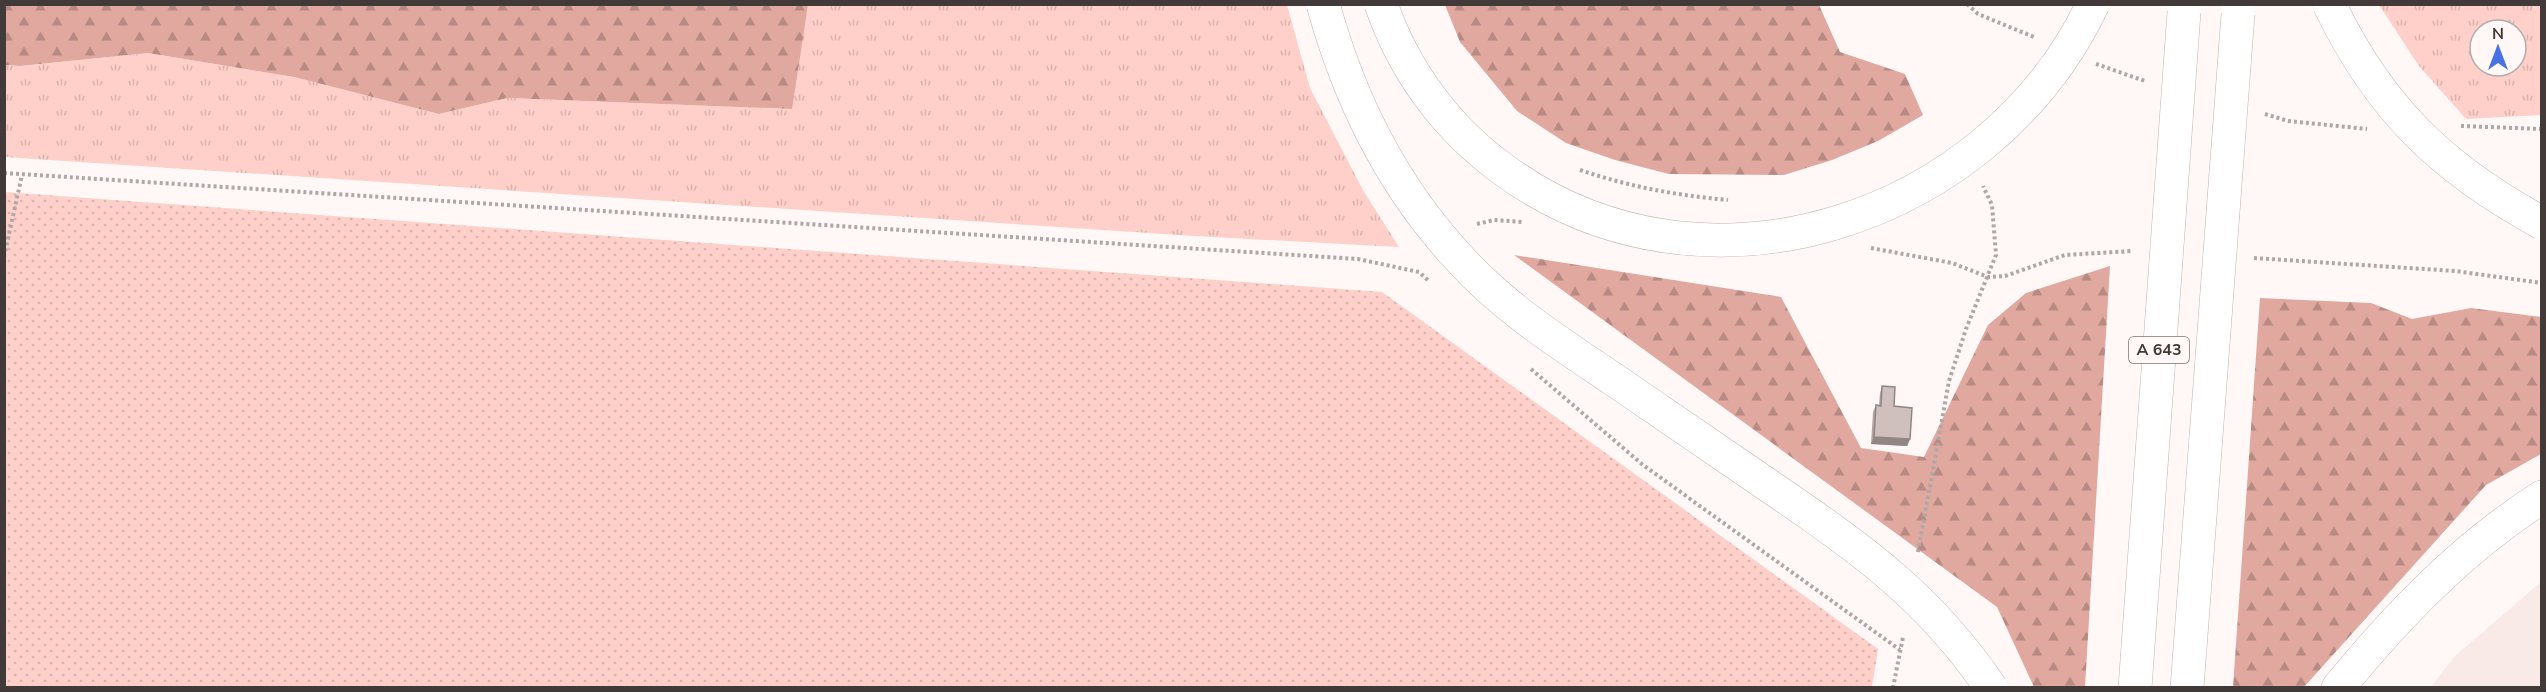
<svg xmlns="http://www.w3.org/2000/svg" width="2546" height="692" font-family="'Nunito Sans',sans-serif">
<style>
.built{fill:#f9eae7}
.grass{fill:url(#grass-tufts);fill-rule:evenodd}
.forest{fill:url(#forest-firs)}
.garden{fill:url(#garden-dots)}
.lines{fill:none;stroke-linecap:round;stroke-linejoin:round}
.motorway-casing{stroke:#c3b3b0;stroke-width:34}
.path{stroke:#aea7a6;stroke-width:4;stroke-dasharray:3 3;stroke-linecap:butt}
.motorway{stroke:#fff;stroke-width:33}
.motorway-bridge-casing{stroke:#c3b3b0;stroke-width:34;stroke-linecap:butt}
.motorway-bridge{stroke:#fff;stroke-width:33}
.wall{fill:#b3a5a3}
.shaded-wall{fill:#928684}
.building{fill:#d0c0bd;stroke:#928684;stroke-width:1.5}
.labels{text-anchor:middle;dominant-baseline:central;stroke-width:6;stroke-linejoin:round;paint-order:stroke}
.shield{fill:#fff8f7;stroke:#7a7372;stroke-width:1.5}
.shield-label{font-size:16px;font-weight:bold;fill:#413a39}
</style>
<defs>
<pattern id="grass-tufts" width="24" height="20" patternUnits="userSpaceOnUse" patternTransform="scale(1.5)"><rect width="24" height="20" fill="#fed0c9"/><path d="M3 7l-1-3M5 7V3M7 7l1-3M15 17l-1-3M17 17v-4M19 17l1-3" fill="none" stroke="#dbb3ad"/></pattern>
<pattern id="forest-firs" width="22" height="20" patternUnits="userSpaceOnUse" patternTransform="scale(1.5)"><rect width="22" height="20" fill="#e0a89f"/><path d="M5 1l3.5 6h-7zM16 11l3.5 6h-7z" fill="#b78a83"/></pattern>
<pattern id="garden-dots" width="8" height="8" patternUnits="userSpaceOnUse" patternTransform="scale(1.5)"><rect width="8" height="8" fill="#fed0c9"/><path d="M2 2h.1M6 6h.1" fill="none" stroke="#dbb3ad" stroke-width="1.8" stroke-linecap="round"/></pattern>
</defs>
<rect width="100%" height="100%" fill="#fff8f7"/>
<path class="built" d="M2541,582V687H2431L2455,656Z"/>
<path class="grass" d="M808,5H1287L1310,88L1364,192L1399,247L1194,236L5,157L4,65L21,66L148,53L294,77L439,114L507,98L791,109Z
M2379,5H2541V115L2466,119L2419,66ZM2480,30H2516V66H2480Z"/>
<path class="forest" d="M4,5L5,4L808,5L792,109L507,98L439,114L294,77L148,53L20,66L5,65Z
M1445,5H1819L1840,52L1905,74L1923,115L1878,141L1832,160L1784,175L1669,174L1615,160L1566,143L1517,111L1460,42Z
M1514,255L1781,297L1861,448L1924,457L1988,325L2026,293L2110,266L2085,687H2034L1997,607Z
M2260,298L2371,303L2412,319L2471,308L2541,317V454L2486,485L2304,687H2233Z"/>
<path class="garden" d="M4,192L1382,292L1878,649L1872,687H5Z"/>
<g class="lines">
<defs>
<path id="motorway" d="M2338,688C2398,615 2462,548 2542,497"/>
</defs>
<use href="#motorway" class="motorway-casing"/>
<path class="path" d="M1967,4L1978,14L2034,37
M2096,64L2145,81
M2265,114L2288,121L2367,129
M2461,126L2542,129
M1580,170C1631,187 1674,195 1728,200
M4,173L1358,259L1419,272L1430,282
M1477,224L1494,220L1523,222
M1871,248L1952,263L1988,277L2005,276L2065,255L2132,251
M4,257L22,175
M2254,258L2455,271L2542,283
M1531,369L1643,465L1900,650
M1918,552L1949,381L1966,329L1996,255L1992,205L1983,186
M1893,688L1903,637"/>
<use href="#motorway" class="motorway"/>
<defs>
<path id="motorway-bridge" d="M1323,4C1349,99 1392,186 1459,258C1503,307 1558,342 1613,379C1667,416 1721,453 1775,490C1861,548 1932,600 1991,688
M1381,4C1404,71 1447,129 1504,170C1704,316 1990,221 2093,4
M2329,4C2379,108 2441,168 2542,223
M2135,688L2184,12
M2187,688L2238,14"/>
</defs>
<use href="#motorway-bridge" class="motorway-bridge-casing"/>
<use href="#motorway-bridge" class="motorway-bridge"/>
</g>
<path class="wall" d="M1882,386L1894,406L1910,439L1907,446L1871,444L1873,412L1876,405L1879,406L1880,393Z"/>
<path class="shaded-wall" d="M1874,437L1910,439L1907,446L1871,444Z"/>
<path class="building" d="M1882,386L1895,387L1894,406L1912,408L1910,439L1874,437L1876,405L1881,406Z"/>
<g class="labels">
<rect class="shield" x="2129" y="337" width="60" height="26" rx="4.5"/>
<g class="shield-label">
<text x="2159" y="350">A 643</text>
</g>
</g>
<rect width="2546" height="692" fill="none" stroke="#413a39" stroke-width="12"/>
<g transform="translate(2498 48)"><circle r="28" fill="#fff8f7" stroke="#b3acab" stroke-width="1.5"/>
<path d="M0-4.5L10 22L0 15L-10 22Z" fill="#4772e4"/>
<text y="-9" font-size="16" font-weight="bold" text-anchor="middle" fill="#413a39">N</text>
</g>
</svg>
